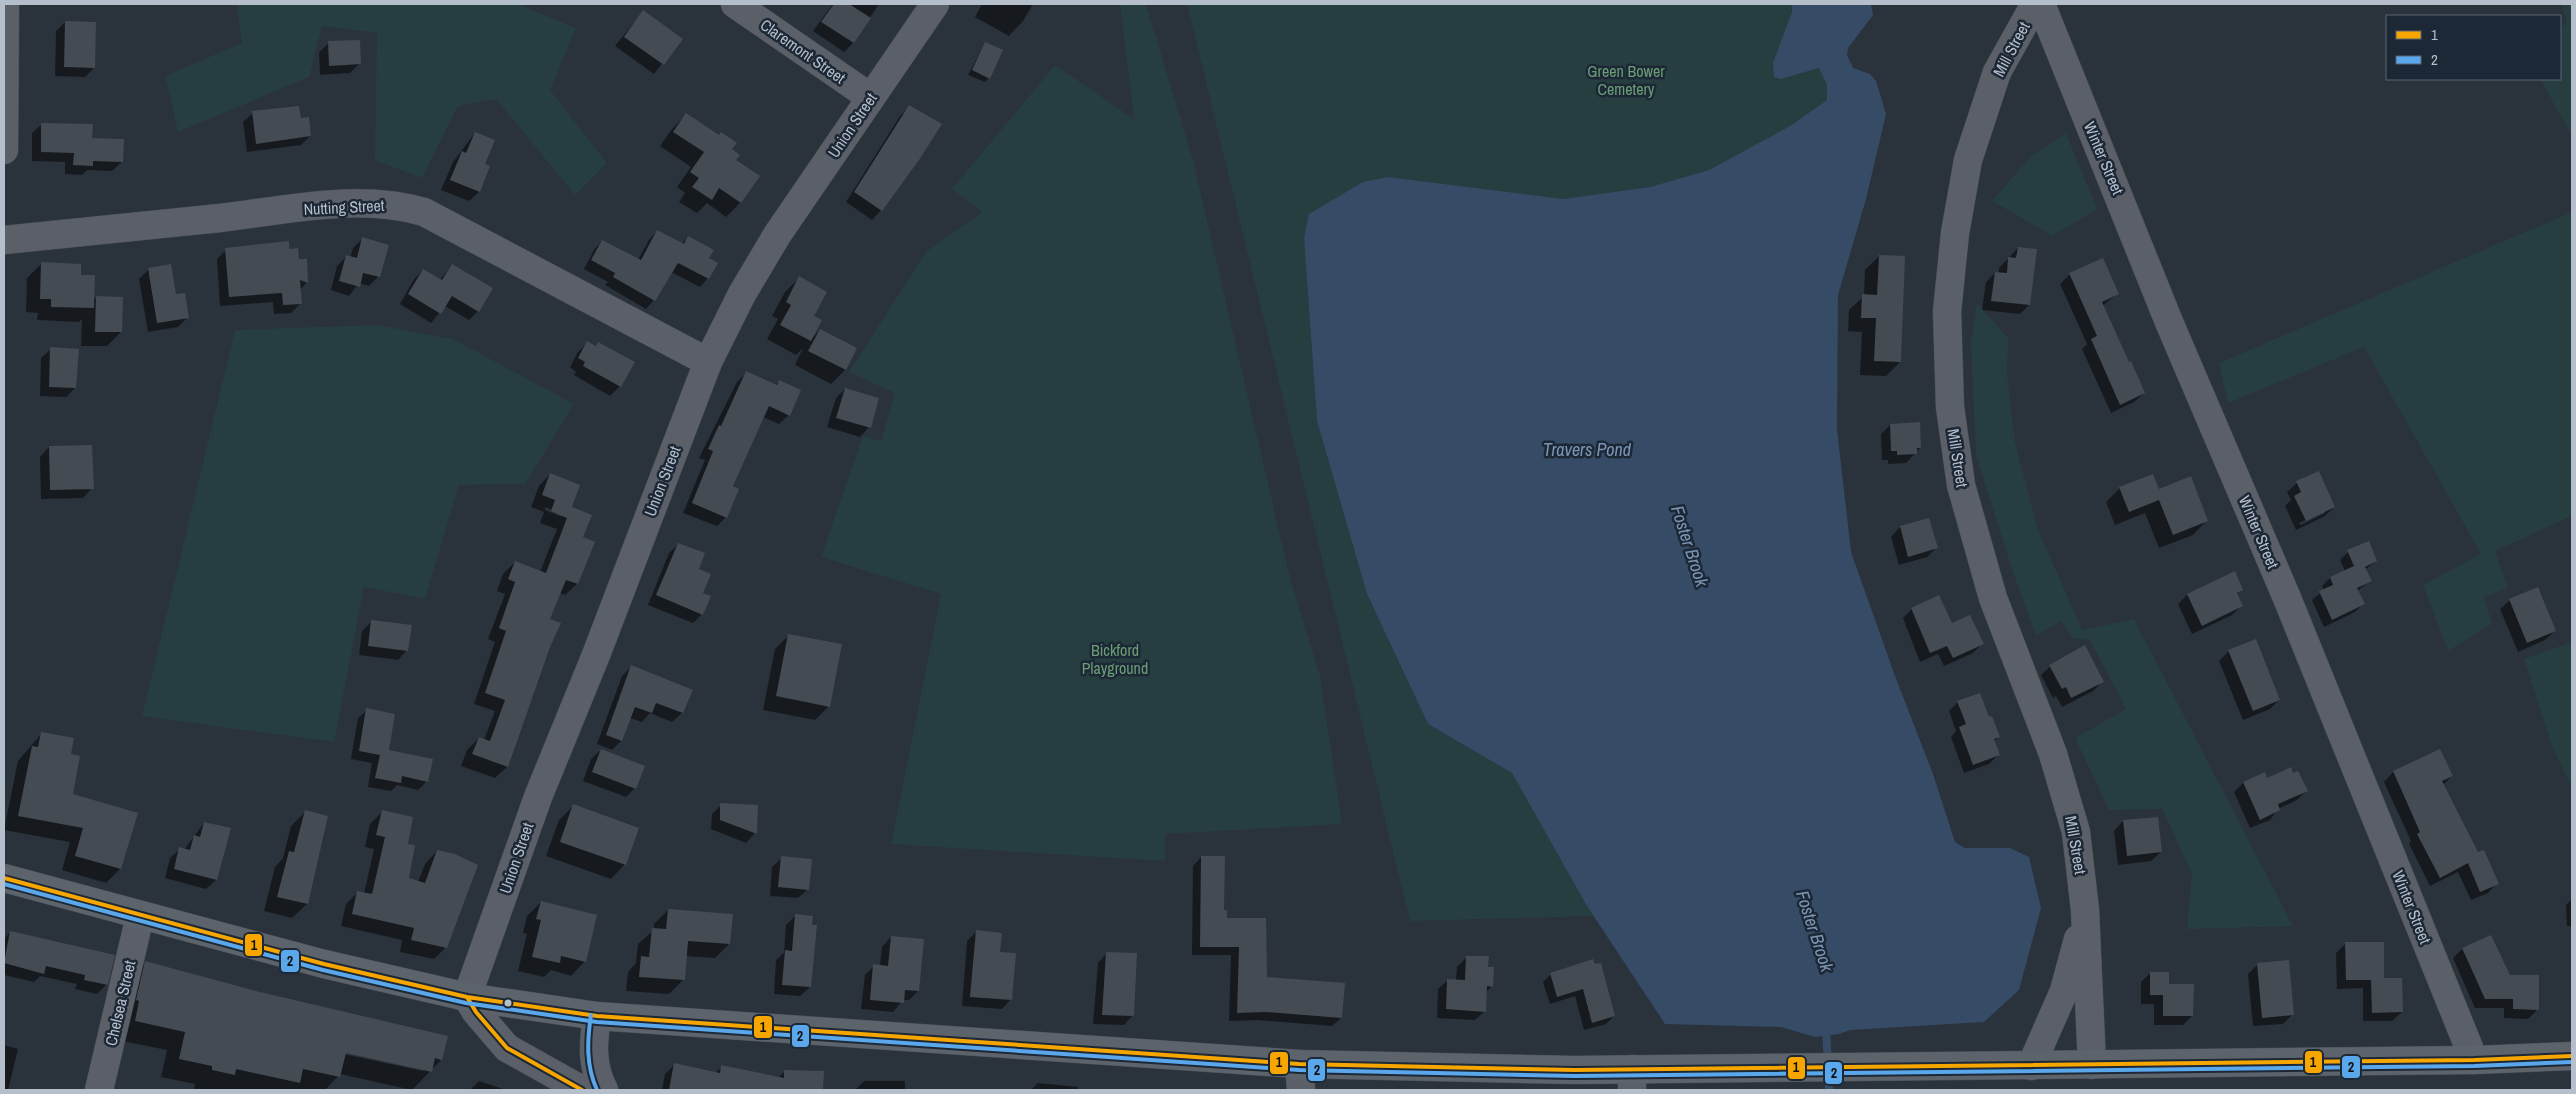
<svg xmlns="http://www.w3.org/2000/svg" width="2576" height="1094" font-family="'Archivo Narrow',sans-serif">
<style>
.green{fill:#273e41}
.water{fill:#364b65}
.shadow{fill:#0007;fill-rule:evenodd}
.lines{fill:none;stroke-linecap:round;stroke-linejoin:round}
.stream{stroke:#364b65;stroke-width:8}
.building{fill:#454b53}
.minor-casing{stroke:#494e55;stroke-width:29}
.major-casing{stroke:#484e57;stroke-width:29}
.minor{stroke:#5b6068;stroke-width:28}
.major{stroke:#5d636a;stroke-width:28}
.bus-1-casing{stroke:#1d2836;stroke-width:8}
.bus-2-casing{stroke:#1d2836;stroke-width:8}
.bus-1{stroke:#f7a600;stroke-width:4}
.bus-2{stroke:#5aa8eb;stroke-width:4}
.bus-dot{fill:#b5becb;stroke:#1d2836;stroke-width:2}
.labels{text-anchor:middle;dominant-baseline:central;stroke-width:5;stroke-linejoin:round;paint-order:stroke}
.street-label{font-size:16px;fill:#b5becb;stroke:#1d2836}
.park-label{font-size:16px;fill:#6b9e75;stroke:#1d2836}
.water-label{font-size:18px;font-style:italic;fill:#7b95b4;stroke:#1d2836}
.line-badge{stroke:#1d2836;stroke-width:2}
.pale-badge-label{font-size:14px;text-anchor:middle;font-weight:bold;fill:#111}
</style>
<rect width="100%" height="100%" fill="#2a323b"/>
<path class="green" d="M237,4H518L576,28L550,90L607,163L575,195L496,99L458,106L422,178L375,160L377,33L322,26L309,77L178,132L165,76L242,43Z
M1120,4H1146L1193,160L1290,578L1320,676L1342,824L1165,834V861L891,844L941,594L821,557L863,436L881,441L895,393L849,372L926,252L982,212L952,189L1055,65L1134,119Z
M1187,4H1792L1789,77L1819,68L1827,85V100L1790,126L1709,170L1650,187L1563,199L1388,177L1363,182L1304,238L1317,421L1367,594L1428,724L1512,773L1594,916L1410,921Z
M2561,4H2572V136L2540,79H2560V29L2567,22Z
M2066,133L2097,209L2053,236L1992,201L2031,156Z
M2572,212V516L2495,551L2508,588L2484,597L2492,624L2448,651L2423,585L2481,554L2364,347L2228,403L2219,363Z
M1977,303L2008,338L2007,374L2015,442L2037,527L2082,630L2134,619L2293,926L2187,929L2192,874L2162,809L2109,810L2075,738L2126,709L2090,640L2073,638L2061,621L2036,636L2012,569L1976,455L1971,342Z
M377,325L453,339L574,404L525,484L459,485L425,599L364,587L334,742L142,716L235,330Z
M2572,642V788L2552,746L2524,659Z"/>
<path class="water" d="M1792,4H1871L1873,15L1848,48L1847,55L1853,68L1870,74L1876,81L1886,114L1866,199L1838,295L1837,429L1851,552L1895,676L1933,774L1955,842L1965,848H2010L2029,857L2041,908L2019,990L1984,1022L1850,1030L1839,1034L1815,1037L1781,1027L1665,1024L1587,906L1512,773L1428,724L1367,594L1317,421L1304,238L1309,214L1363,182L1388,177L1563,199L1650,187L1709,170L1790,126L1827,100V85L1819,68L1781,79L1774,77L1773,63L1792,12Z"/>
<path class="shadow" d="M833,4H879L853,43L844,52L813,31Z
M982,4H1033L1023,21L1009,36L975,17Z
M643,12L681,39L654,74L615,46Z
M65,22L94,68L85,77L55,76L56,31Z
M329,43L359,64L350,73L320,75L319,52Z
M985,43L989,78L985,82L968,75Z
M909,107L881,210L872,220L846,202L900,116Z
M253,113L300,119L310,136L301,145L247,152L243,122Z
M686,115L730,149L735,160L758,176L740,203L726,217L707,203L697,213L679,202L685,193L677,187L691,167L660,146L672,129Z
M42,124L91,140L122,162L112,171L87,170L82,175L65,174V162L32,161V133Z
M475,133L483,165L489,167L479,192L469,201L441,190L453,162Z
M657,231L682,244L688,237L708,258V278L700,287L671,272L654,300L646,309L605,285L608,282L584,269L594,250L602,241L638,260L649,240Z
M362,239L379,276L369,286L359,283L349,296L331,290L337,266L346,257L350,258L353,248Z
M2018,248L2029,305L2020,314L1982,310L1986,282L1995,273L1999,274V268Z
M226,250H288L298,261L307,282L300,290V304L291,313L274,314L273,302L220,306L217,259Z
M1879,256L1900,362L1886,376L1860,375L1862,332L1848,331L1849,310L1864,296L1865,270Z
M41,264L79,276L93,300L96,297L121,332L107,346H81L82,319L79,322L37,320L38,313L26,312L27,278Z
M452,265L478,311L469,320L445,306L431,323L400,304L414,279L423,270L440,280Z
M149,269L175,296L188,317L178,327L148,332L139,279Z
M2070,274L2117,294L2102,306L2128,364L2144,393L2134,402L2111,413L2082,349L2087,344L2060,284Z
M799,278L812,317L813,337L820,330L856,349L845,370L831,384L795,365L803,348L796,355L767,339L778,319L772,316L785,292Z
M588,342L633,363L620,386L610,396L574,375L576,372L570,367L578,352Z
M51,349L75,388L66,397L40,396L41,358Z
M746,373L775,386L779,381L789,415L779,424L763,417L731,487L726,517L717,526L683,513L705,460L699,458L737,382Z
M845,389L869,427L860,437L827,427L836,398Z
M1890,425L1920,448L1906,463L1888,464V460H1882L1881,434Z
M49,447L92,488L83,498L41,499L40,457Z
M550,474L570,508L582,538L577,584L565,595L559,593L549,620V647L507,767L495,778L461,766L467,750L479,738L484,740L495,711L474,704L495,642L488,639L505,594L497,591L503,574L515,562L540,572L557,529L540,523L544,512L531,507L539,486ZM545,507L562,514V517L545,510Z
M2297,483L2334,507L2325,516L2296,530L2285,506L2291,500L2287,492ZM2325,511V513L2301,525L2299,523Z
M2120,488L2158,490L2207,520L2193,535L2159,548L2145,513L2115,525L2106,502Z
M1928,519L1936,548L1927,557L1899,565L1891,537L1900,527Z
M679,544L697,569L702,614L693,623L648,605L669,553Z
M2348,552L2376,561L2365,570L2370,581L2357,591L2363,604L2355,612L2324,627L2312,600L2324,590L2322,586L2330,578L2345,571L2340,560Z
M2234,573L2242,590L2236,595L2241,606L2232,615L2192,634L2178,604L2187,595Z
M2510,600L2555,631L2545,640L2518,652L2500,609Z
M1912,609L1951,625L1982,644L1973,653L1944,666L1938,654L1920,662L1903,618Z
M371,622L407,650L398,660L359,655L362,631Z
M789,635L829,706L815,720L763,710L775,649Z
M2085,646L2103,681L2093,691L2062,707L2056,696L2053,698L2041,675L2056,661Z
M2229,651L2279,700L2270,709L2243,720L2219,661Z
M631,667L691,690L682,713L672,722L650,713L642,722L630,718L621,741L612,750L597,744L622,676Z
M1958,702L1988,719L1999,737L1994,741L1999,754L1989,764L1964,773L1951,737L1956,731L1949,711Z
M367,710L387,751L427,781L418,790L397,785L391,791L368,787L372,763L351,759L358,718Z
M42,733L70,755L71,795L120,869L106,883L62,870L70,842L4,830L18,761Z
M601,750L635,788L626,797L583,781L591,759Z
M2440,751L2452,776L2443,785L2477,854L2497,883L2488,893L2471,900L2458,872L2430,886L2409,844L2411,841L2384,782L2393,772Z
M2264,774L2267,780L2292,774L2306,791L2297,800L2278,809L2270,820L2250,828L2234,792L2243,783Z
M721,805L757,806L755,833L746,843L711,829L712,814Z
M573,806L625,864L611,879L546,856L559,820Z
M305,812L307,904L292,918L264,911L275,867L283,858L291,826Z
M382,812L407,845V879L418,882L425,864L437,851L446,947L434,959L400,952L402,940L341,926L346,904L358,892L364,894L374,849L365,847L370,824Z
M2123,821L2161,852L2151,861L2118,865L2114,831Z
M204,823L229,829L216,880L206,889L165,878L170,858L180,849L184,850Z
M1201,857L1226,919L1266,978L1341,1018L1332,1026L1257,1020L1229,1021L1231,955H1192L1193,866Z
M782,858L808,889L798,898L770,896L772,867Z
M2571,900L2572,926H2567L2566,905Z
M541,902L585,961L571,976L551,970L544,977L518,971L527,934L523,933L527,916Z
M668,910L729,944L715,958L685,956L683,980L669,994L626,991L628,972L636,963L638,944L654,930V924Z
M795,916L810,987L800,996L774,994L776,960L784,953L786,925Z
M10,932L107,984L97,994L75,989L77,984L40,976L34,982L4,975V939Z
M976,932L999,953L1011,999L1002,1009L962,1006L967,941Z
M891,937L918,991L909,1000H903L893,1012L861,1009L865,975L874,966H880L882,947Z
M2345,944L2383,980L2402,1012L2392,1021H2363V988L2337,989L2336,953Z
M2462,949L2509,976L2538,1009L2528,1019L2504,1018V1008H2475L2453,958Z
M1107,953L1133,1015L1124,1025L1093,1024L1098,963Z
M1467,957L1487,968L1492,986L1486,992L1485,1011L1475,1020L1437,1018L1438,989L1448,980H1456L1457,967Z
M146,963L441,1060L412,1090L340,1074L325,1090L194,1089L195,1084L161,1077L167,1050L117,1040L127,981ZM340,1051L426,1069L423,1071L339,1053Z
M2258,964L2293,1014L2283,1024L2253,1026L2248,974Z
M1594,966L1614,1016L1606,1024L1584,1030L1575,996L1550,1004L1543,982L1551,974Z
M2150,973L2168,986L2192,1016L2183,1025H2154V1004H2141V982Z
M4,1045L18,1049L8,1090H4Z
M675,1064L715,1073L722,1067L778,1078L785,1071L823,1073L822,1090H662L665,1074Z
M479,1081L506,1090H470Z
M864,1081H905V1090H855Z
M1038,1083L1078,1087V1090H1031Z"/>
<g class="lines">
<path class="stream" d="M1826,1027L1829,1090"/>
</g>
<path class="building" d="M834,4H849L871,18L854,43L821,22Z
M643,10L683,39L664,65L624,37Z
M65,21L96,22L95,68L64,67Z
M360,40L361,64L329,66L328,41Z
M985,42L1003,50L990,79L972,70Z
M909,105L942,124L919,160L882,211L854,192Z
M299,106L301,118L309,117L311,136L256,144L252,111Z
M686,113L719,135L721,132L737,143L732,149L740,155L736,160L760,176L741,203L719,188L712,200L692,187L699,178L690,172L704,152L673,132Z
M41,123L93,124L92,138L124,139L123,162L93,161V166L73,165L74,153L41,152Z
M475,132L495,140L485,164L490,166L480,192L450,180L462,151L466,153Z
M657,230L684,244L688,236L714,250L709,258L718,263L709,279L678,263L655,301L613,277L615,273L591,260L602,240L641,260Z
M362,237L389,245L380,277L363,273L360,287L339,281L346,255L357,258Z
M289,241V249L298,248L299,259H307L308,283L300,280L302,304L283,305L282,293L229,297L225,248Z
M2018,247L2037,249L2030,305L1991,301L1995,272L2007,273L2008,257L2016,258Z
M1879,255L1905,256L1901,362L1874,361L1876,318H1861L1862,294L1877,295Z
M2103,258L2119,294L2102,302L2129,362L2131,361L2145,393L2120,405L2091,339L2097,336L2069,273Z
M41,262L81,264V275H95L94,308L51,307V299H40Z
M171,264L176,294L185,293L189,318L157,323L148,268Z
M452,264L493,288L479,312L452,296L441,314L408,294L423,269L442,280Z
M799,276L827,292L814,316L822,320L811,341L780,325L791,305L786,302Z
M96,296L123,297L122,332H95Z
M820,329L857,348L846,370L808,351Z
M587,341L596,346L598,342L635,362L621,387L583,366L585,362L578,358Z
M50,347L79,349L76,388L49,387Z
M746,371L777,385L779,380L801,390L790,416L769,406L733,486L739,489L727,518L692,503L713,451L708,449L719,425L721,426Z
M845,388L879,398L871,428L836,418Z
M1920,422L1921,448H1917V454L1897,455V451H1891L1890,424Z
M92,445L94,489L50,490L49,446Z
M2319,471L2335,507L2306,521L2294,496L2301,492L2296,481Z
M550,473L580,485L572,507L592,515L583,537L595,542L578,584L566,580L550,619L561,623L550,647L508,767L472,754L479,737L490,741L505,700L485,693L506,631L499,628L515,582L508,579L515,561L546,573L567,518L551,511L555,500L542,495Z
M2153,474L2159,489L2191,476L2208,521L2173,535L2159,500L2129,512L2119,487Z
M1929,518L1938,548L1908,557L1900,526Z
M2369,541L2377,561L2365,567L2372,581L2357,588L2365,604L2332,620L2319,591L2333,585L2330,577L2354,566L2347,550Z
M678,543L705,553L699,569L711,574L703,593L711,596L703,615L656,595Z
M2235,571L2243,590L2237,593L2243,606L2202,626L2187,594Z
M2538,587L2556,631L2527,643L2509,599Z
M1939,595L1952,623L1970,615L1984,644L1953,658L1947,646L1930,653L1911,608Z
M371,620L412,625L408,651L368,646Z
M788,634L842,644L830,707L776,696Z
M2256,639L2280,700L2253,711L2228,650Z
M2085,645L2104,682L2071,698L2066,687L2062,689L2049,665Z
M631,665L693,690L683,713L656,703L652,713L635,707L622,741L606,735Z
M1980,693L1989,717L1992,716L2000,737L1994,739L2000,755L1973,765L1959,727L1966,724L1957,701Z
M366,708L395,714L389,750L433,759L428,782L402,776L401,783L375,778L380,755L359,751Z
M41,732L74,738L71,754L80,756L73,794L138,813L121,869L75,856L83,828L18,816L32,746L38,747Z
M601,749L645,766L636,789L592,772Z
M2440,749L2453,776L2442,781L2478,852L2484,850L2499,884L2480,892L2468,863L2440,878L2417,834L2420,832L2393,771Z
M2291,767L2293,773L2298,771L2308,791L2278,804L2280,810L2260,820L2243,782L2265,772L2267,778Z
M720,803L758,805L757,834L720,820Z
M573,804L639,828L626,865L560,842Z
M305,810L328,816L308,904L277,897L289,851L294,852Z
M382,810L413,817L408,844L415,845L409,878L425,883L437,850L455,854L478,865L447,948L411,940L414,928L352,914L357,891L372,894L385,837L376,835Z
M2158,817L2162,852L2127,856L2123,820Z
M204,822L231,828L217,880L174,869L179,847L190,850L194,835L200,837Z
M781,856L812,859L809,890L778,887Z
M1201,856H1225L1224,910H1227V918H1266L1267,977L1345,983L1342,1018L1266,1012L1237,1013L1239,947H1200Z
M541,901L597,915L586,962L561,956L560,963L532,957L541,920L536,919Z
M668,909L733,914L730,944L688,941L685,980L639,977L641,956L649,957L652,928L666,929Z
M795,914L813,916L812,925H817L811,987L782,985L785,950L792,951Z
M976,930L1002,933L1000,952L1016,953L1012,1000L970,997Z
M10,931L115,955L108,985L84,980L85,975L46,966L44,974L4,963Z
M2491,935L2510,975H2539V1010L2513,1009V999H2485L2462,948Z
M891,936L924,939L919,991L905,990L904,1003L870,1000L873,964L888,966Z
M2345,942H2384V978H2402L2403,1012L2372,1013L2371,980H2346Z
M1106,952L1137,953L1134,1016L1102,1015Z
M1466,956H1489L1488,967H1494L1493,987L1487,986L1486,1012L1446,1009L1447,979L1465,980Z
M1593,959L1595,964L1601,963L1615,1016L1592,1023L1583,989L1557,997L1550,973Z
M2289,960L2294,1015L2262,1018L2257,963Z
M145,961L260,992L448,1036L442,1060L435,1058L432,1072L346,1053L340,1077L303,1069L300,1083L236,1069L235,1075L212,1070V1066L179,1059L185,1032L135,1021L139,1001L136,1000Z
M2150,972H2169V984H2194L2193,1016H2163V995H2150Z
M674,1063L720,1073L721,1065L784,1078V1070L824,1071L823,1090H669Z"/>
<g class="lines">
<defs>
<path id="minor" d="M735,4L870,97
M2035,4L1997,72L1968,160L1955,233L1947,312L1950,407L1961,485L1993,598L2053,754L2076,832L2085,910L2092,1065
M2041,4L2169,322L2287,598L2474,1060
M4,150L5,4
M4,240C76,233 148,226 220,218C286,210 358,193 424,212L708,362
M597,1016C593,1043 591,1065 604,1090
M1299,1064L1301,1090
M2031,1066L2064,991L2078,939
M99,1090L140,916
M582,1090L507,1048L476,1012L467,997L538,797L596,655L708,362L742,294L777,235L935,4
M1632,1090V1069"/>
<path id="major" d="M4,878L324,964L467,997L597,1016L1299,1064L1575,1070L2474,1060L2572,1056"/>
</defs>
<use href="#minor" class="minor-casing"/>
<use href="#major" class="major-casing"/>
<use href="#minor" class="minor"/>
<use href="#major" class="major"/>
<defs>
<path id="bus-1" d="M4,878L324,964L467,997L597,1016L1299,1064L1575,1070L2474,1060L2572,1056
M467,997L476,1012L507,1048L582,1090"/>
<path id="bus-2" d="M4,884L323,970L466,1003L597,1022L1299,1070L1575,1076L2474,1066L2572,1062
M591,1015C587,1041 586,1066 597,1090"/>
</defs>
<use href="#bus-1" class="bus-1-casing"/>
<use href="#bus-2" class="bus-2-casing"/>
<use href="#bus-1" class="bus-1"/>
<use href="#bus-2" class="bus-2"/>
</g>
<circle class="bus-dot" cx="508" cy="1003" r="4.5"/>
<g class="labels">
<g class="street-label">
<text transform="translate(2011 49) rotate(-62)">Mill Street</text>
<text transform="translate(803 51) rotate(35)">Claremont Street</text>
<text transform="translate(852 125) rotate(-56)">Union Street</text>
<text transform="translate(2104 158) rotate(67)">Winter Street</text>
<text transform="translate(344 207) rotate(-3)">Nutting Street</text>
<text transform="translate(1958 458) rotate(81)">Mill Street</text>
<text transform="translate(662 481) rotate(-69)">Union Street</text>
<text transform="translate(2259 532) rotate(67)">Winter Street</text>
<text transform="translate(2076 845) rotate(80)">Mill Street</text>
<text transform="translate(516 858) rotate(-71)">Union Street</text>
<text transform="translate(2412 907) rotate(68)">Winter Street</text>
<text transform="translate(120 1003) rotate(-77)">Chelsea Street</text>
</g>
<g class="park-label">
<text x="1626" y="71">Green Bower<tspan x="1626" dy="18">Cemetery</tspan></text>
<text x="1115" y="650">Bickford<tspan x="1115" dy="18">Playground</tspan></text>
</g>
<g class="water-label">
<text x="1587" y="449">Travers Pond</text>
<text transform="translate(1690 546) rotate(72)">Foster Brook</text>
<text transform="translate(1815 931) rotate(72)">Foster Brook</text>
</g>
</g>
<g class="line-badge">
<rect x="244" y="933" width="19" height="24" rx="5" fill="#f7a600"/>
<rect x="280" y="949" width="20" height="24" rx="5" fill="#5aa8eb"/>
<rect x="753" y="1015" width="20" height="24" rx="5" fill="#f7a600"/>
<rect x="791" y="1024" width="19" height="24" rx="5" fill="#5aa8eb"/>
<rect x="2304" y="1050" width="19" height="24" rx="5" fill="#f7a600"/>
<rect x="1269" y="1051" width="20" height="24" rx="5" fill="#f7a600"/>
<rect x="2341" y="1055" width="20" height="24" rx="5" fill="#5aa8eb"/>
<rect x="1787" y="1056" width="19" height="24" rx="5" fill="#f7a600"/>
<rect x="1307" y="1058" width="19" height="24" rx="5" fill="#5aa8eb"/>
<rect x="1824" y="1061" width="19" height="24" rx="5" fill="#5aa8eb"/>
</g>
<g class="pale-badge-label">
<text x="254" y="950">1</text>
<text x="290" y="966">2</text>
<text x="763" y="1032">1</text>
<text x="800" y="1041">2</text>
<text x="2313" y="1067">1</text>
<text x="1279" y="1067">1</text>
<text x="2351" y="1072">2</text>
<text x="1796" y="1072">1</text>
<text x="1317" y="1075">2</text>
<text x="1834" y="1078">2</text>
</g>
<rect width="2576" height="1094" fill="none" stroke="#b5becb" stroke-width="10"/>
<rect x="2386" y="15" width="175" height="65" fill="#1d2836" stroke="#5a6472"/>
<rect x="2396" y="31" width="25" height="8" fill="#f7a600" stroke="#5a6472"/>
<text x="2431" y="40" font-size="15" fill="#b5becb">1</text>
<rect x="2396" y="56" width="25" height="8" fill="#5aa8eb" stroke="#5a6472"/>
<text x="2431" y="65" font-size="15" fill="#b5becb">2</text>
</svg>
